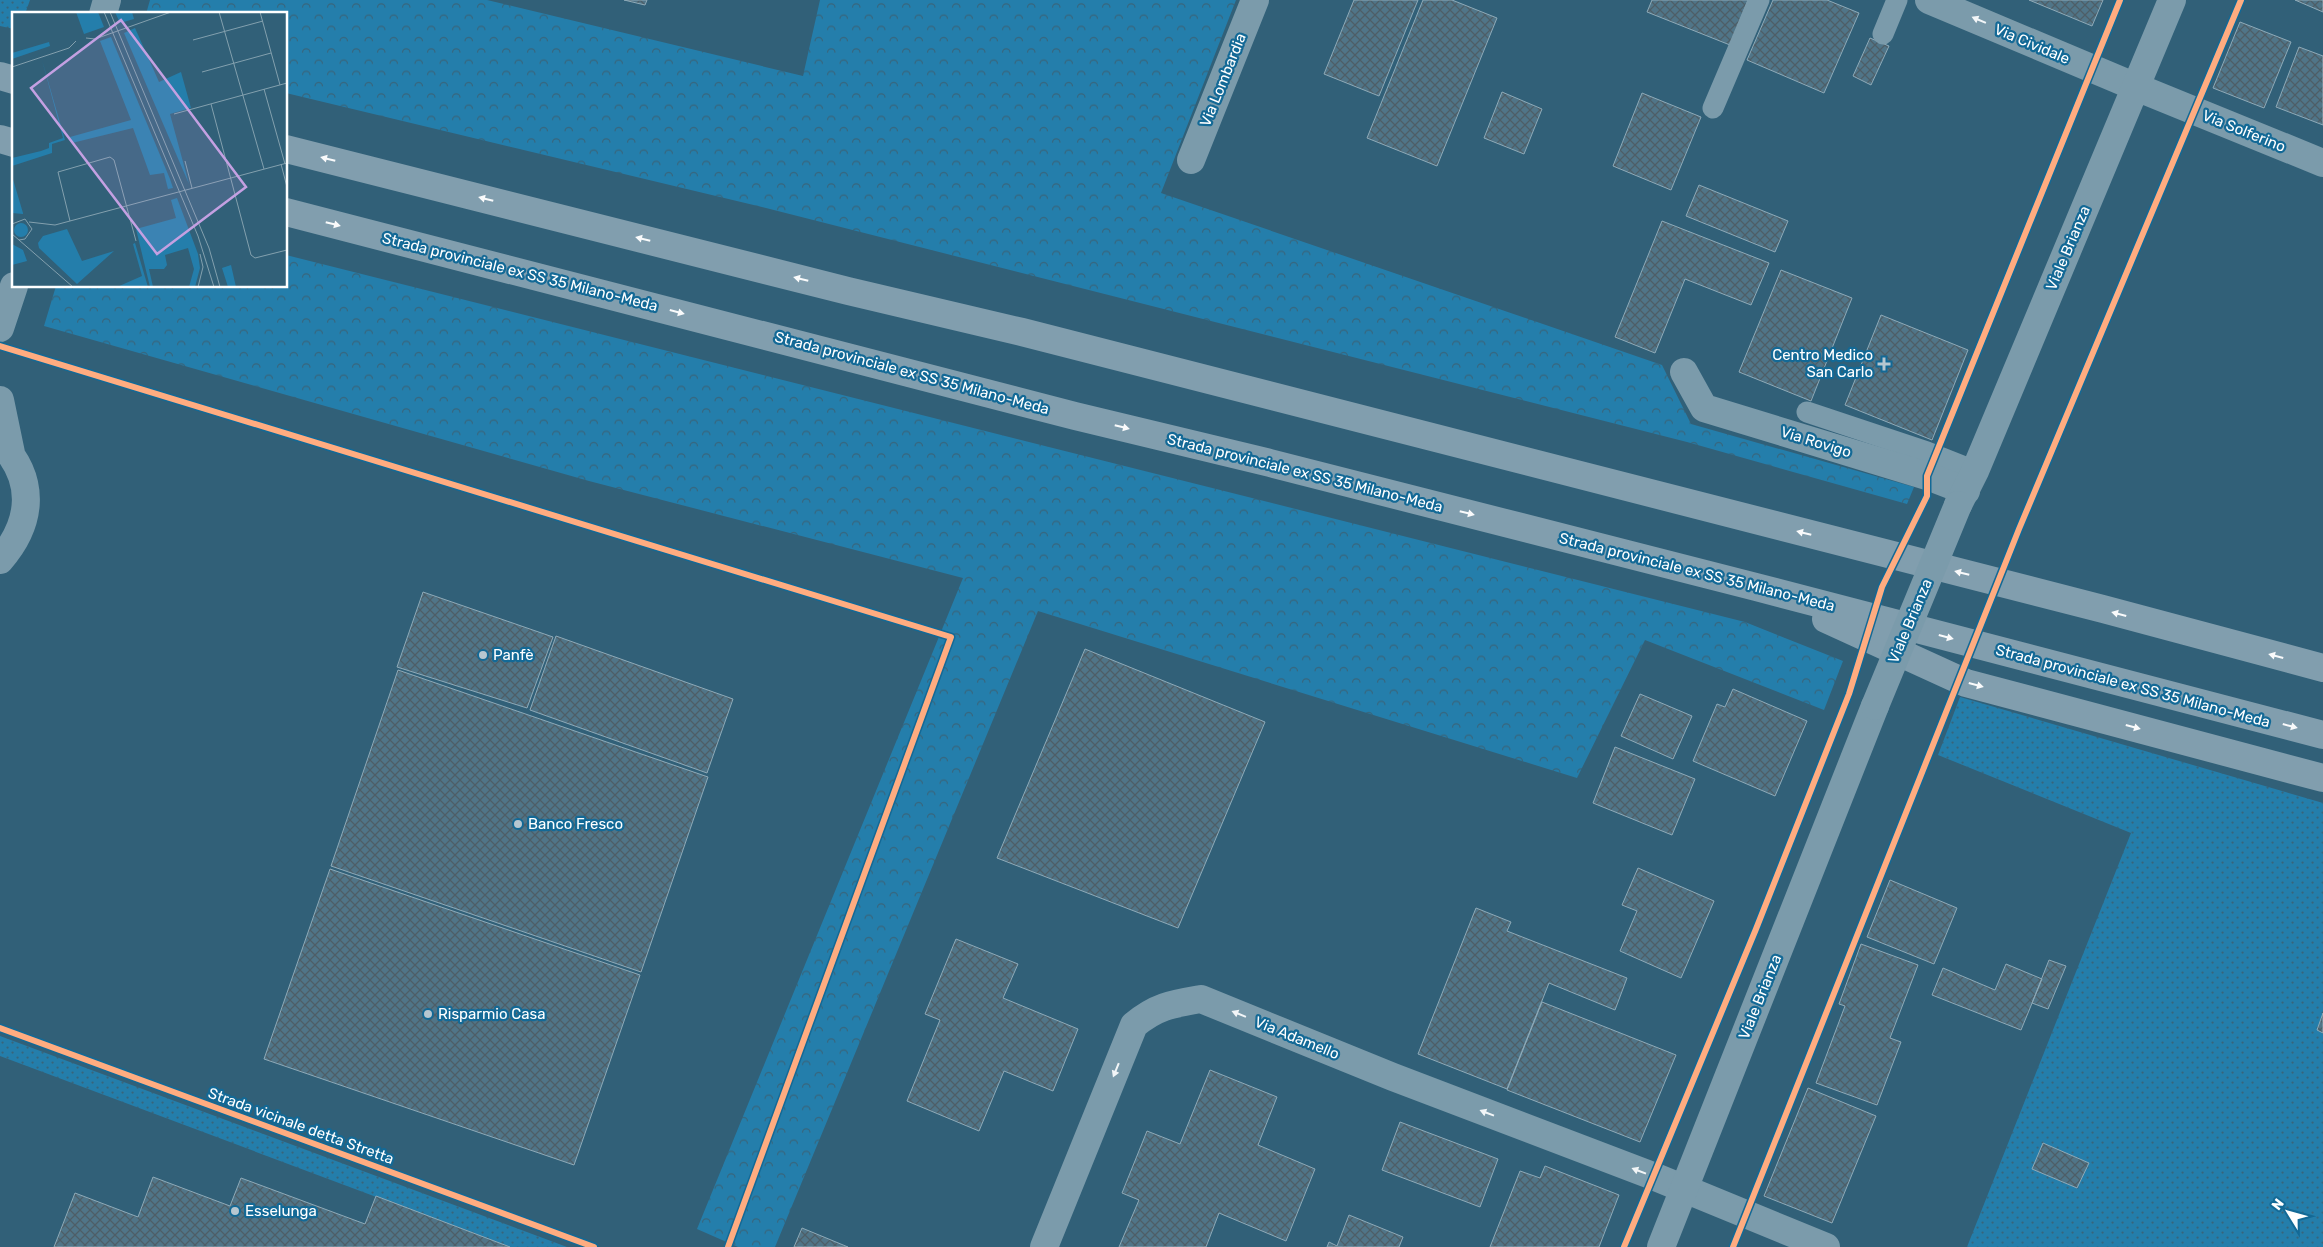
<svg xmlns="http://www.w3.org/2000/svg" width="2323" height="1247" font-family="Rubik,sans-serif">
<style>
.grass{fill:url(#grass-dots)}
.forest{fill:url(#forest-crowns)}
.building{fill:url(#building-cross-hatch);stroke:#8eaab8}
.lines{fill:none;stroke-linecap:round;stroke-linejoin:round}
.service{stroke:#7b9bab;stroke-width:21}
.minor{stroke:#7b9bab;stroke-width:28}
.tertiary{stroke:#7b9bab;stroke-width:28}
.trunk{stroke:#819eae;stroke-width:28}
.tertiary-bridge{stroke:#7b9bab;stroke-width:28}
.cycleway-casing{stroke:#136996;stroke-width:9}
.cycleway{stroke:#ffac80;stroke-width:6}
.oneway{fill:#f2f5f7}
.oneway2{fill:#f9fafb}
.poi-dot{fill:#b7c7d0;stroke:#136996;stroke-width:2}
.labels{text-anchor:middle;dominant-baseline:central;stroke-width:4.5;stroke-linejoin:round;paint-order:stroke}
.street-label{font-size:15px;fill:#fff;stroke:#136996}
.poi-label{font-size:15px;fill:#fff;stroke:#136996;text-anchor:start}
.inset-road{fill:none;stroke:#83a0ae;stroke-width:1}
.view{fill:#c4a0e2;fill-opacity:0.15;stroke:#c4a0e2;stroke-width:2.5}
.inset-edge{fill:none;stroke:#fff;stroke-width:2.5}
</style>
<defs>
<pattern id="grass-dots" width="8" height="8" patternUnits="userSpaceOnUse" patternTransform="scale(1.25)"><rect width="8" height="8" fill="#247eab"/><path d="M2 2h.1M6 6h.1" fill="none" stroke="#38657c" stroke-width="1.8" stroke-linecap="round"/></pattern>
<pattern id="forest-crowns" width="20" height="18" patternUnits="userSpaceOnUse" patternTransform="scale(1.25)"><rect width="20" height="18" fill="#247eab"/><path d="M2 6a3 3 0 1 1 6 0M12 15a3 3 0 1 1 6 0" fill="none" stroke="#38657c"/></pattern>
<pattern id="building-cross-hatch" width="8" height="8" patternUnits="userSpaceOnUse" patternTransform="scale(1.25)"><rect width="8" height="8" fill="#507588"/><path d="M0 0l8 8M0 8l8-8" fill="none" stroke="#4e5e67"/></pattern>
</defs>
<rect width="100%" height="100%" fill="#316078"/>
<path class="grass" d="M0,0H30L25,14H14V29L0,26Z
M1960,697L2323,803V1247H1967L2131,833L1938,755Z
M0,1036L567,1247H510L0,1056Z"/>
<path class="forest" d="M150,0H487L803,76L820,0H1236L1161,193L1662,365L1691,424L1914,487L1907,504L1687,442L766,208L286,93V14H146Z
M286,255L1745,622L1843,661L1824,710L1645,640L1577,778L1038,611L775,1247H738L697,1229L963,578L589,481L44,326L56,286H286Z"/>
<path class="building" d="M624,0H647L645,5Z
M1354,0H1418L1379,96L1324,74Z
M1423,0H1452L1497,18L1437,166L1367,138Z
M1652,0H1748L1730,45L1647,12Z
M1773,0H1827L1859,13L1824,93L1747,60Z
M2029,0H2103L2092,26Z
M2295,0H2323V12Z
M2240,22L2291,42L2264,108L2213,88Z
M1870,38L1889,46L1871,85L1853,76Z
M2299,47L2323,56V125L2276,107Z
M1502,92L1542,109L1524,154L1484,138Z
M1642,93L1701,117L1671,190L1613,166Z
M1699,185L1788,221L1775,252L1686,216Z
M1662,221L1769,263L1751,305L1685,279L1655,353L1615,337Z
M1781,270L1852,298L1811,401L1739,372Z
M1881,315L1968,350L1932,440L1845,405Z
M423,592L553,637L527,708L397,667Z
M556,636L733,699L707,773L530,710Z
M1085,649L1265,722L1178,928L997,858Z
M398,670L708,777L641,972L331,866Z
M1733,689L1807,721L1775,796L1693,761L1717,704L1725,707Z
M1640,694L1692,716L1673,759L1621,736Z
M1615,747L1695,779L1672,835L1593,803Z
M1638,868L1714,901L1681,978L1620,951L1637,911L1622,905Z
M330,869L640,975L574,1165L264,1059Z
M1890,880L1957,908L1934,964L1867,937Z
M1476,908L1511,922L1507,931L1627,978L1615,1010L1549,983L1507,1089L1418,1054Z
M956,939L1018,964L1003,998L1078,1029L1053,1091L1004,1071L979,1131L907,1101L940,1020L925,1014Z
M1861,944L1918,965L1890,1038L1901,1042L1877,1105L1816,1083L1845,1006L1839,1004Z
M2049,960L2066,966L2048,1009L2032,1003Z
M2006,964L2042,979L2021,1030L1932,995L1943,968L1995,990Z
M1542,1002L1676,1055L1640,1142L1507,1090Z
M2323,1013V1033L2317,1030Z
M1210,1070L1277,1097L1258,1145L1315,1169L1286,1241L1219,1213L1206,1247H1119L1139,1200L1122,1193L1147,1131L1180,1144Z
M1808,1088L1876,1116L1832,1223L1764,1196Z
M1400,1122L1498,1159L1480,1207L1382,1170Z
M2043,1143L2089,1163L2077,1188L2032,1169Z
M1545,1166L1619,1195L1599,1247H1490L1520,1171L1540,1178Z
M153,1177L230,1206L241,1178L365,1224L376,1196L510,1247H54L75,1193L138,1217Z
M1349,1215L1403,1237L1399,1247H1327L1329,1242L1337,1246Z
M802,1228L848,1247H794Z"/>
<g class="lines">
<path class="service" d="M1883,34L1897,0
M1713,108L1759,0
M1807,412L1927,452L1975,471"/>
<path class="minor" d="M1929,0L2136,87
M1191,160L1255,0
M1684,372L1704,408L1927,476L1966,491
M1044,1247L1134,1025C1157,1006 1172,1004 1201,999L1393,1077L1653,1176L1826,1247"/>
<path class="tertiary" d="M103,14L107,0
M2136,87L2323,163
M0,328L14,286
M0,400L11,453
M0,442C36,479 33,522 0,560
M1958,505L1975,471L2172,0
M1661,1247L1875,706"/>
<path class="trunk" d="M0,76L14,80
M0,139L14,143
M286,149L848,291L1022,332L2103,609L2323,668
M286,212L1075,416L1270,463L1756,587L2323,735
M1826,619L1966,683L2323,778"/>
<path class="tertiary-bridge" d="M1875,706L1958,505"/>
<defs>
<path id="cycleway" d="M0,346L951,637L728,1247
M0,1028L594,1247
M1624,1247L1756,929L1849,694L1882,587L1927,496V476L2120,0
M1733,1247L2019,529L2241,0"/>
</defs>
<use href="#cycleway" class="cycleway-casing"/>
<use href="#cycleway" class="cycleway"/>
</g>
<defs><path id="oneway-solid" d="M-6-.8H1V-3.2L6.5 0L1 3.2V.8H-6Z" transform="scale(1.25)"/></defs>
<g class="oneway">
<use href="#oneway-solid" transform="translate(1979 20) rotate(-157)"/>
<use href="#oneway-solid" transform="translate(1239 1014) rotate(-158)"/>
<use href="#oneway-solid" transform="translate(1116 1070) rotate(112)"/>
<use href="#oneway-solid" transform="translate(1487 1113) rotate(-159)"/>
<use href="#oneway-solid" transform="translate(1639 1171) rotate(-159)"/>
</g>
<g class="oneway2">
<use href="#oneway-solid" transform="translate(328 159) rotate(-166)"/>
<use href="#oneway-solid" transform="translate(486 199) rotate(-166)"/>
<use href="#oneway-solid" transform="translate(333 224) rotate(14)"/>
<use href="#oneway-solid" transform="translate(643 239) rotate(-166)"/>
<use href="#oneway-solid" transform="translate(801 279) rotate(-166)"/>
<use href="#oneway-solid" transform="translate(677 312) rotate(15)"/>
<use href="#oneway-solid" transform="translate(1122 427) rotate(14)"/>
<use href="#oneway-solid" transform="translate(1467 513) rotate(14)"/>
<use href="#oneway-solid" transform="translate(1804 533) rotate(-166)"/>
<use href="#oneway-solid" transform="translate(1962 573) rotate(-166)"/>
<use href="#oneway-solid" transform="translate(2119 614) rotate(-165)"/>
<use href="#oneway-solid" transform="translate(1946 637) rotate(15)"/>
<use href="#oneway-solid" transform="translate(2276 656) rotate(-165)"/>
<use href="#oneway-solid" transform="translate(1976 685) rotate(15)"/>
<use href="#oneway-solid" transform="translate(2290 726) rotate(15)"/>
<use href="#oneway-solid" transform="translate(2133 727) rotate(15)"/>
</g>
<g class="poi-dot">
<path d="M1881.5 356.5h5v5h5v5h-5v5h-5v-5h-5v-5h5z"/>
<circle cx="483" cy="655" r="5"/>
<circle cx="518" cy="824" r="5"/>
<circle cx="428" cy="1014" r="5"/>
<circle cx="235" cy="1211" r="5"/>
</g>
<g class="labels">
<g class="street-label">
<text transform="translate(2032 44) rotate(23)">Via Cividale</text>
<text transform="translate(1223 80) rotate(-68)">Via Lombardia</text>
<text transform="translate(2244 131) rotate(22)">Via Solferino</text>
<text transform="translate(2068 248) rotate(-67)">Viale Brianza</text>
<text transform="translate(520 272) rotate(14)">Strada provinciale ex SS 35 Milano-Meda</text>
<text transform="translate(912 373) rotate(15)">Strada provinciale ex SS 35 Milano-Meda</text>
<text transform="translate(1816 442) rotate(17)">Via Rovigo</text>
<text transform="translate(1305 473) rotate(14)">Strada provinciale ex SS 35 Milano-Meda</text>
<text transform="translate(1697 572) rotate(14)">Strada provinciale ex SS 35 Milano-Meda</text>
<text transform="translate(1910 621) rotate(-67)">Viale Brianza</text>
<text transform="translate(2133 686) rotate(15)">Strada provinciale ex SS 35 Milano-Meda</text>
<text transform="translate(1760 997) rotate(-68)">Viale Brianza</text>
<text transform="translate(1297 1038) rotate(22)">Via Adamello</text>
<text transform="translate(301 1126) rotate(20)">Strada vicinale detta Stretta</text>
</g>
<g class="poi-label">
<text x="1873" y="355" text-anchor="end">Centro Medico<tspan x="1873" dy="17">San Carlo</tspan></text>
<text x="493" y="655">Panfè</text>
<text x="528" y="824">Banco Fresco</text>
<text x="438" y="1014">Risparmio Casa</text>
<text x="245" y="1211">Esselunga</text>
</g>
</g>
<g transform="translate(12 12)">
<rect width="275" height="275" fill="#316078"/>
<path d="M64,0H86L92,15L72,22ZM103,0H120L122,7L108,11ZM37,30L38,34L0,47V41ZM30,48L53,128L40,132V141L0,154V146L29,139L37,136V131L51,126ZM0,164L11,201V202L0,201ZM165,186L186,242L188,256L183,275H177L182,257L176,236L153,243L155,253L152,257H137L141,275H138L124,217L164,206L159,188ZM2 218a7 7 0 1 1 14 0a7 7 0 1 1-14 0ZM123,231L136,275H105L130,264L121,232Z" fill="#247eab"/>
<path d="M123,16L147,70L169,60L179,96L158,102L177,172L112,21ZM99,25L158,167L161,176L156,177L152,161L138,163L121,116L60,131L58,125L119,108L88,29ZM219,253L224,275H216L210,256Z" fill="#247eab"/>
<path d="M55,217L70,249L102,239L65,272L27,236L26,231L31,224ZM0,232L11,238L15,249L0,253Z" fill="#247eab"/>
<path class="inset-road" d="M92,0L186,224L202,275M98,0L197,236L208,275M207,0L252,157M248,0L268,73M74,26L83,27L159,0M181,28L251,9M0,55L57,36L64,29M190,60L259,41M252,77L273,152M199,92L239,243L243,246L275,238M162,102L275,71M173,149L180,176M269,152L275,175M58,209L46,160L98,145L102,148L124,229M17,210L43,213L275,151M0,212L13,207L20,217L13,227L7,228L0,222M7,228L61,275M186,275L191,255L188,242"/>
<path class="view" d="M109,8L234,175L145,242L19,76Z"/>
<rect width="275" height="275" class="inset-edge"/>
</g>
<g transform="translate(2288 1212) rotate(307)" stroke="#136996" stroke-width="4" paint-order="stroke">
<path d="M0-4L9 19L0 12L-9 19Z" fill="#ffffff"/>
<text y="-8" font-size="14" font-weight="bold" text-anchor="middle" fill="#ffffff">N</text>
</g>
</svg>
